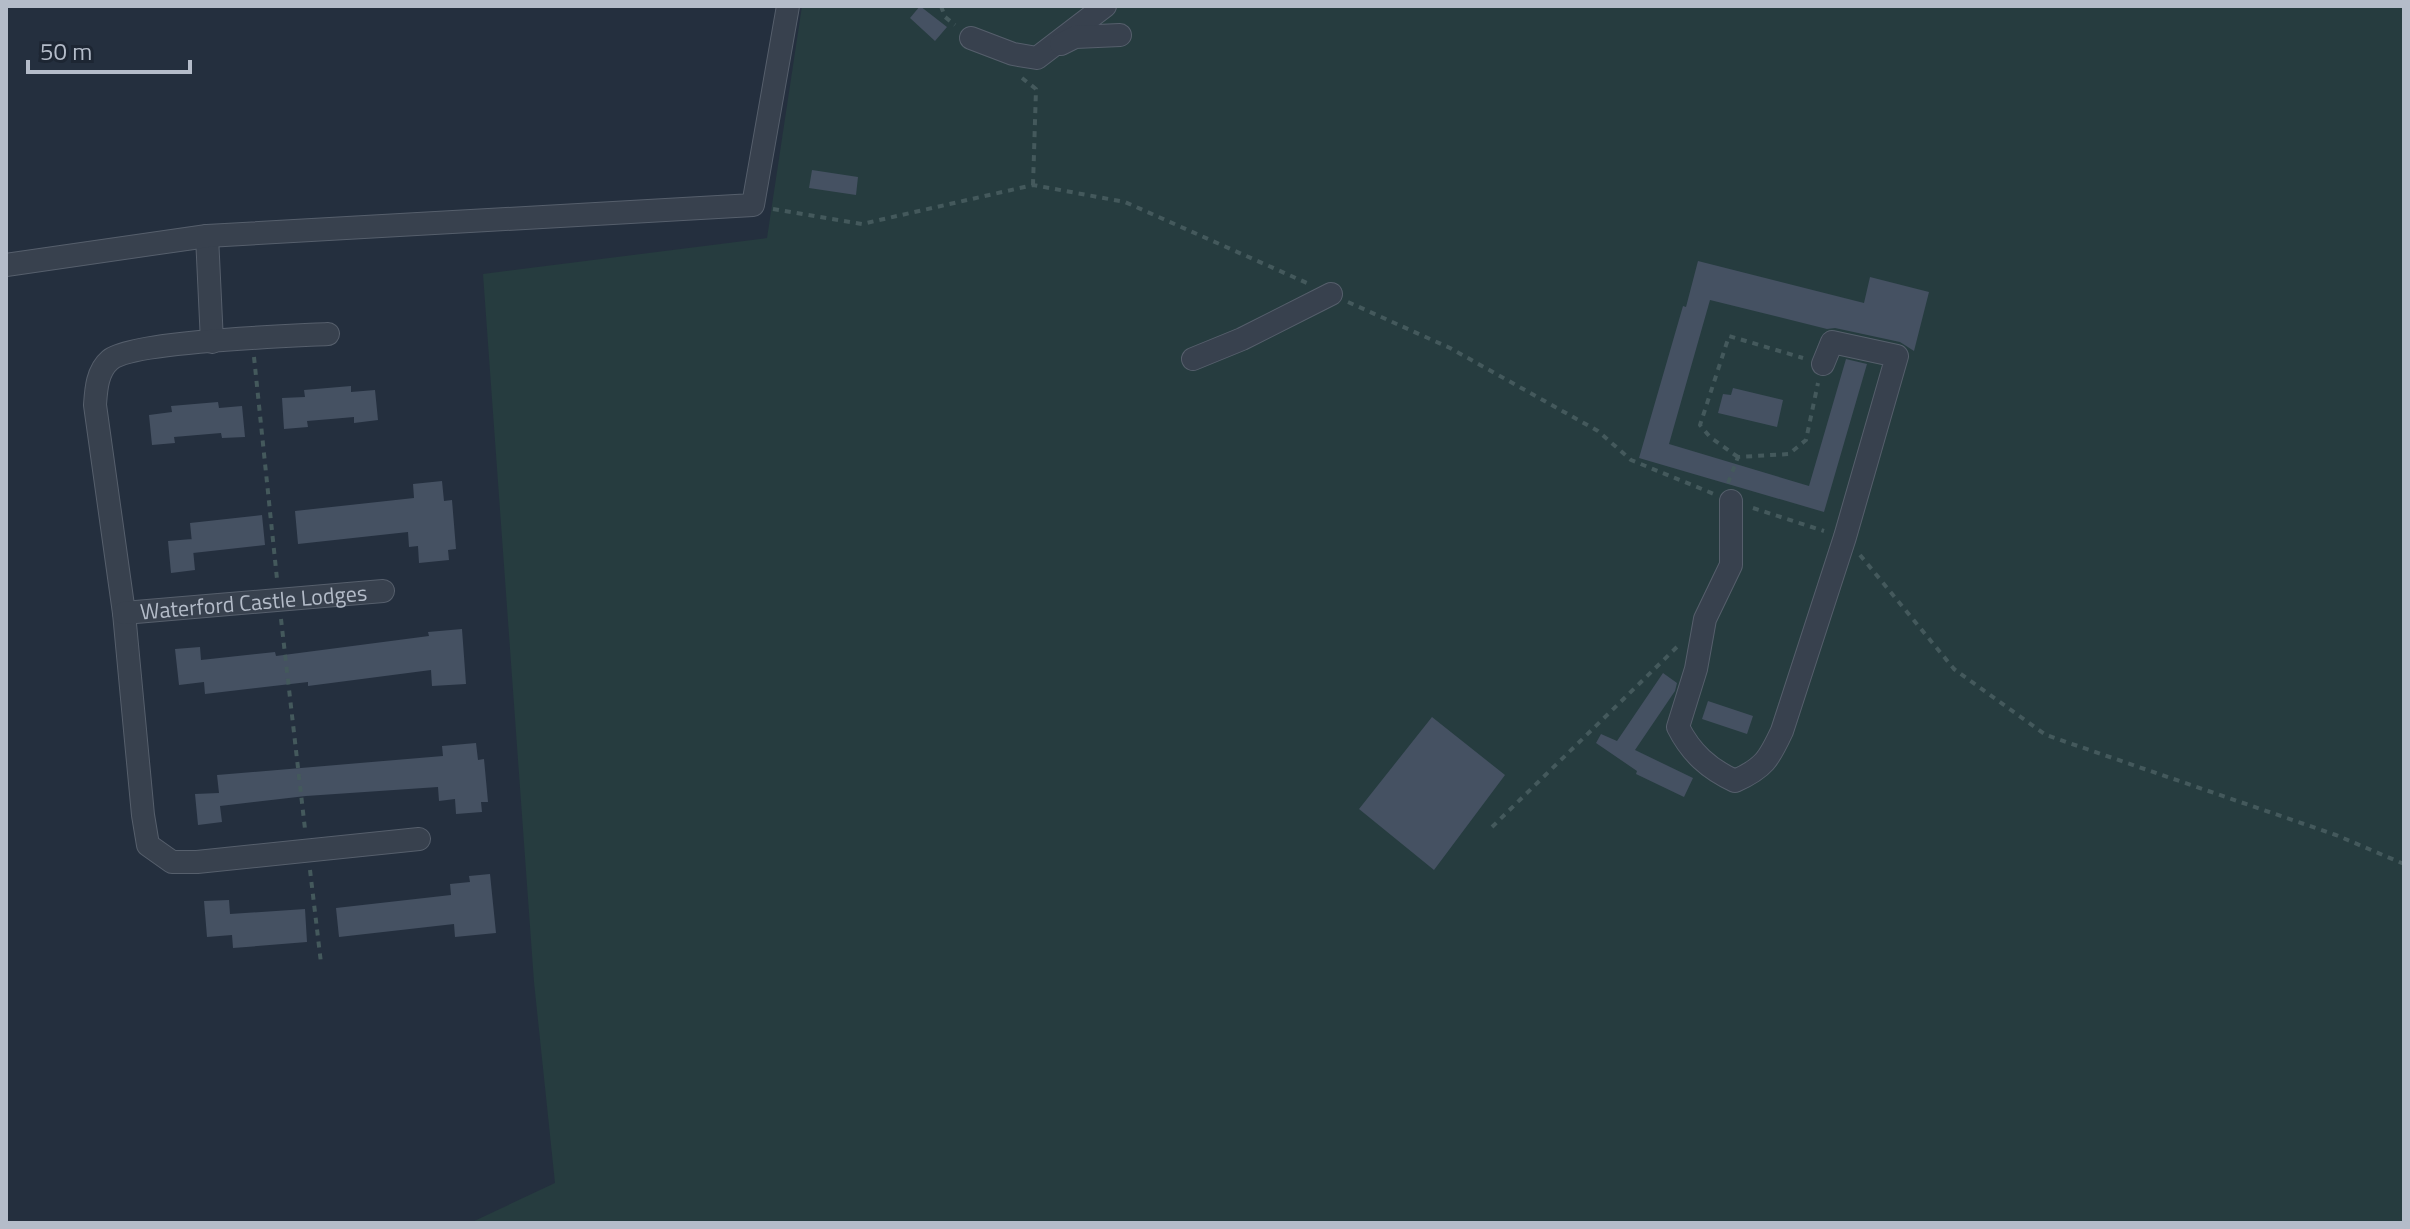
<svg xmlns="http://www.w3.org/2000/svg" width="2410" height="1229" font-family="'Titillium Web',sans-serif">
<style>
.green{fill:#263c3f}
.building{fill:#455162}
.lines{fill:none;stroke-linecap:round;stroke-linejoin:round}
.minor-casing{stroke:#565f6c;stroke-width:24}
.path{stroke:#44595c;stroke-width:4;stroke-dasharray:6 6;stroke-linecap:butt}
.minor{stroke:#38414e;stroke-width:22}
.labels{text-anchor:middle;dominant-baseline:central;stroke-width:6;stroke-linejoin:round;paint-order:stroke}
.street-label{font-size:22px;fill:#b4bcc9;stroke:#1d2633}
</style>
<rect width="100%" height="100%" fill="#242f3e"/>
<path class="green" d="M802,6H2404V1223H470L555,1183L534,982L483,274L767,238Z"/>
<path class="building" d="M920,6L947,27L935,41L910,18Z
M812,170L858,177L856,195L809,188Z
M1698,261L1864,303L1870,277L1929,292L1914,351L1900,342L1835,328L1827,329L1710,300L1669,444L1809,486L1846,359L1867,364L1824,512L1639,458L1683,306L1686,307Z
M351,386V392L375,390L378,420L354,423V417L331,419L307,421L308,427L284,429L282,398L305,397L304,390Z
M1733,388L1783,400L1777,427L1718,413L1723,394L1731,395Z
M218,402L219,408L242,406L245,437L222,438L221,433L174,437L175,443L152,445L149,415L172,412L171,406Z
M442,481L444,501L452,500L456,549L448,550L449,560L419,563L418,546L409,547L408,532L298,544L295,511L414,498L413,484Z
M262,515L265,545L193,553L190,523Z
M192,539L195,570L171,573L168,541Z
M462,629L466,684L432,686L431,670L308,686V682L205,694L204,682L179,685L175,649L200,647L201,660L275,652L276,656L429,636L428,632Z
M1663,673L1677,683L1675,691L1635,750L1693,778L1684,797L1636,774L1637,771L1596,743L1601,734L1617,741Z
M1708,701L1753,716L1747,734L1702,719Z
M1432,717L1505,775L1434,870L1359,809Z
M476,743L478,760L484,759L488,802H481L482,812L456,814L455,799L439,801L438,787L306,796L220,806L222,822L198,825L195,794L219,793L217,775L443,756L442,746Z
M490,874L496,933L455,937L454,924L339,937L336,908L451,895L450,884L470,882L469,876Z
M229,900L230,914L305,909L307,942L233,948L232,935L207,937L204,901Z"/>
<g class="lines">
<defs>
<g id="minor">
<path d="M971,38L1013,54L1037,58L1105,6"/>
<path d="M1061,44L1075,37L1120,35"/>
<path d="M207,236L212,342"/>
<path d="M6,265L207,236L753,205L788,6"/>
<path d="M328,334C292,336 132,341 110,360C97,371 96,390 95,405L124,613L143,815L148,845L172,862H197L419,839"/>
<path d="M1193,359L1242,339L1331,294"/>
<path d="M1731,501V565L1705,619L1696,669L1678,727C1691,753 1709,769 1735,781C1764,768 1769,759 1782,731L1845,537L1897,356L1832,342L1823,364"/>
<path id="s1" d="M124,613L383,591"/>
</g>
</defs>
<use href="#minor" class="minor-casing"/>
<path class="path" d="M941,6L945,17L955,25
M1022,78L1036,89L1033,185
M773,209L862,224L1033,185L1125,202L1307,283
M1348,302L1450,348L1598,431L1631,460L1714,494
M254,357L277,579
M1738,457L1710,437L1700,425L1729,336L1803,358
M1728,483L1738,457L1789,454L1806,440L1818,383
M1753,508L1824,531
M1860,555L1954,669L2046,735L2336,835L2404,864
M281,619L305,829
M1492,827L1679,645
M310,870L321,963"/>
<use href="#minor" class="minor"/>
</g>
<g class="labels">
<g class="street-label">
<text stroke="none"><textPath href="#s1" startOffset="130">Waterford Castle Lodges</textPath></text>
</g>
</g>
<rect width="2410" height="1229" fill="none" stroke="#b4bcc9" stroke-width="16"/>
<path d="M28 60v12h162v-12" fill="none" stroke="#b4bcc9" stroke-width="4"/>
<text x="40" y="60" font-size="24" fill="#b4bcc9" stroke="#1d2633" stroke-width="6" paint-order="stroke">50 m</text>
</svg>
